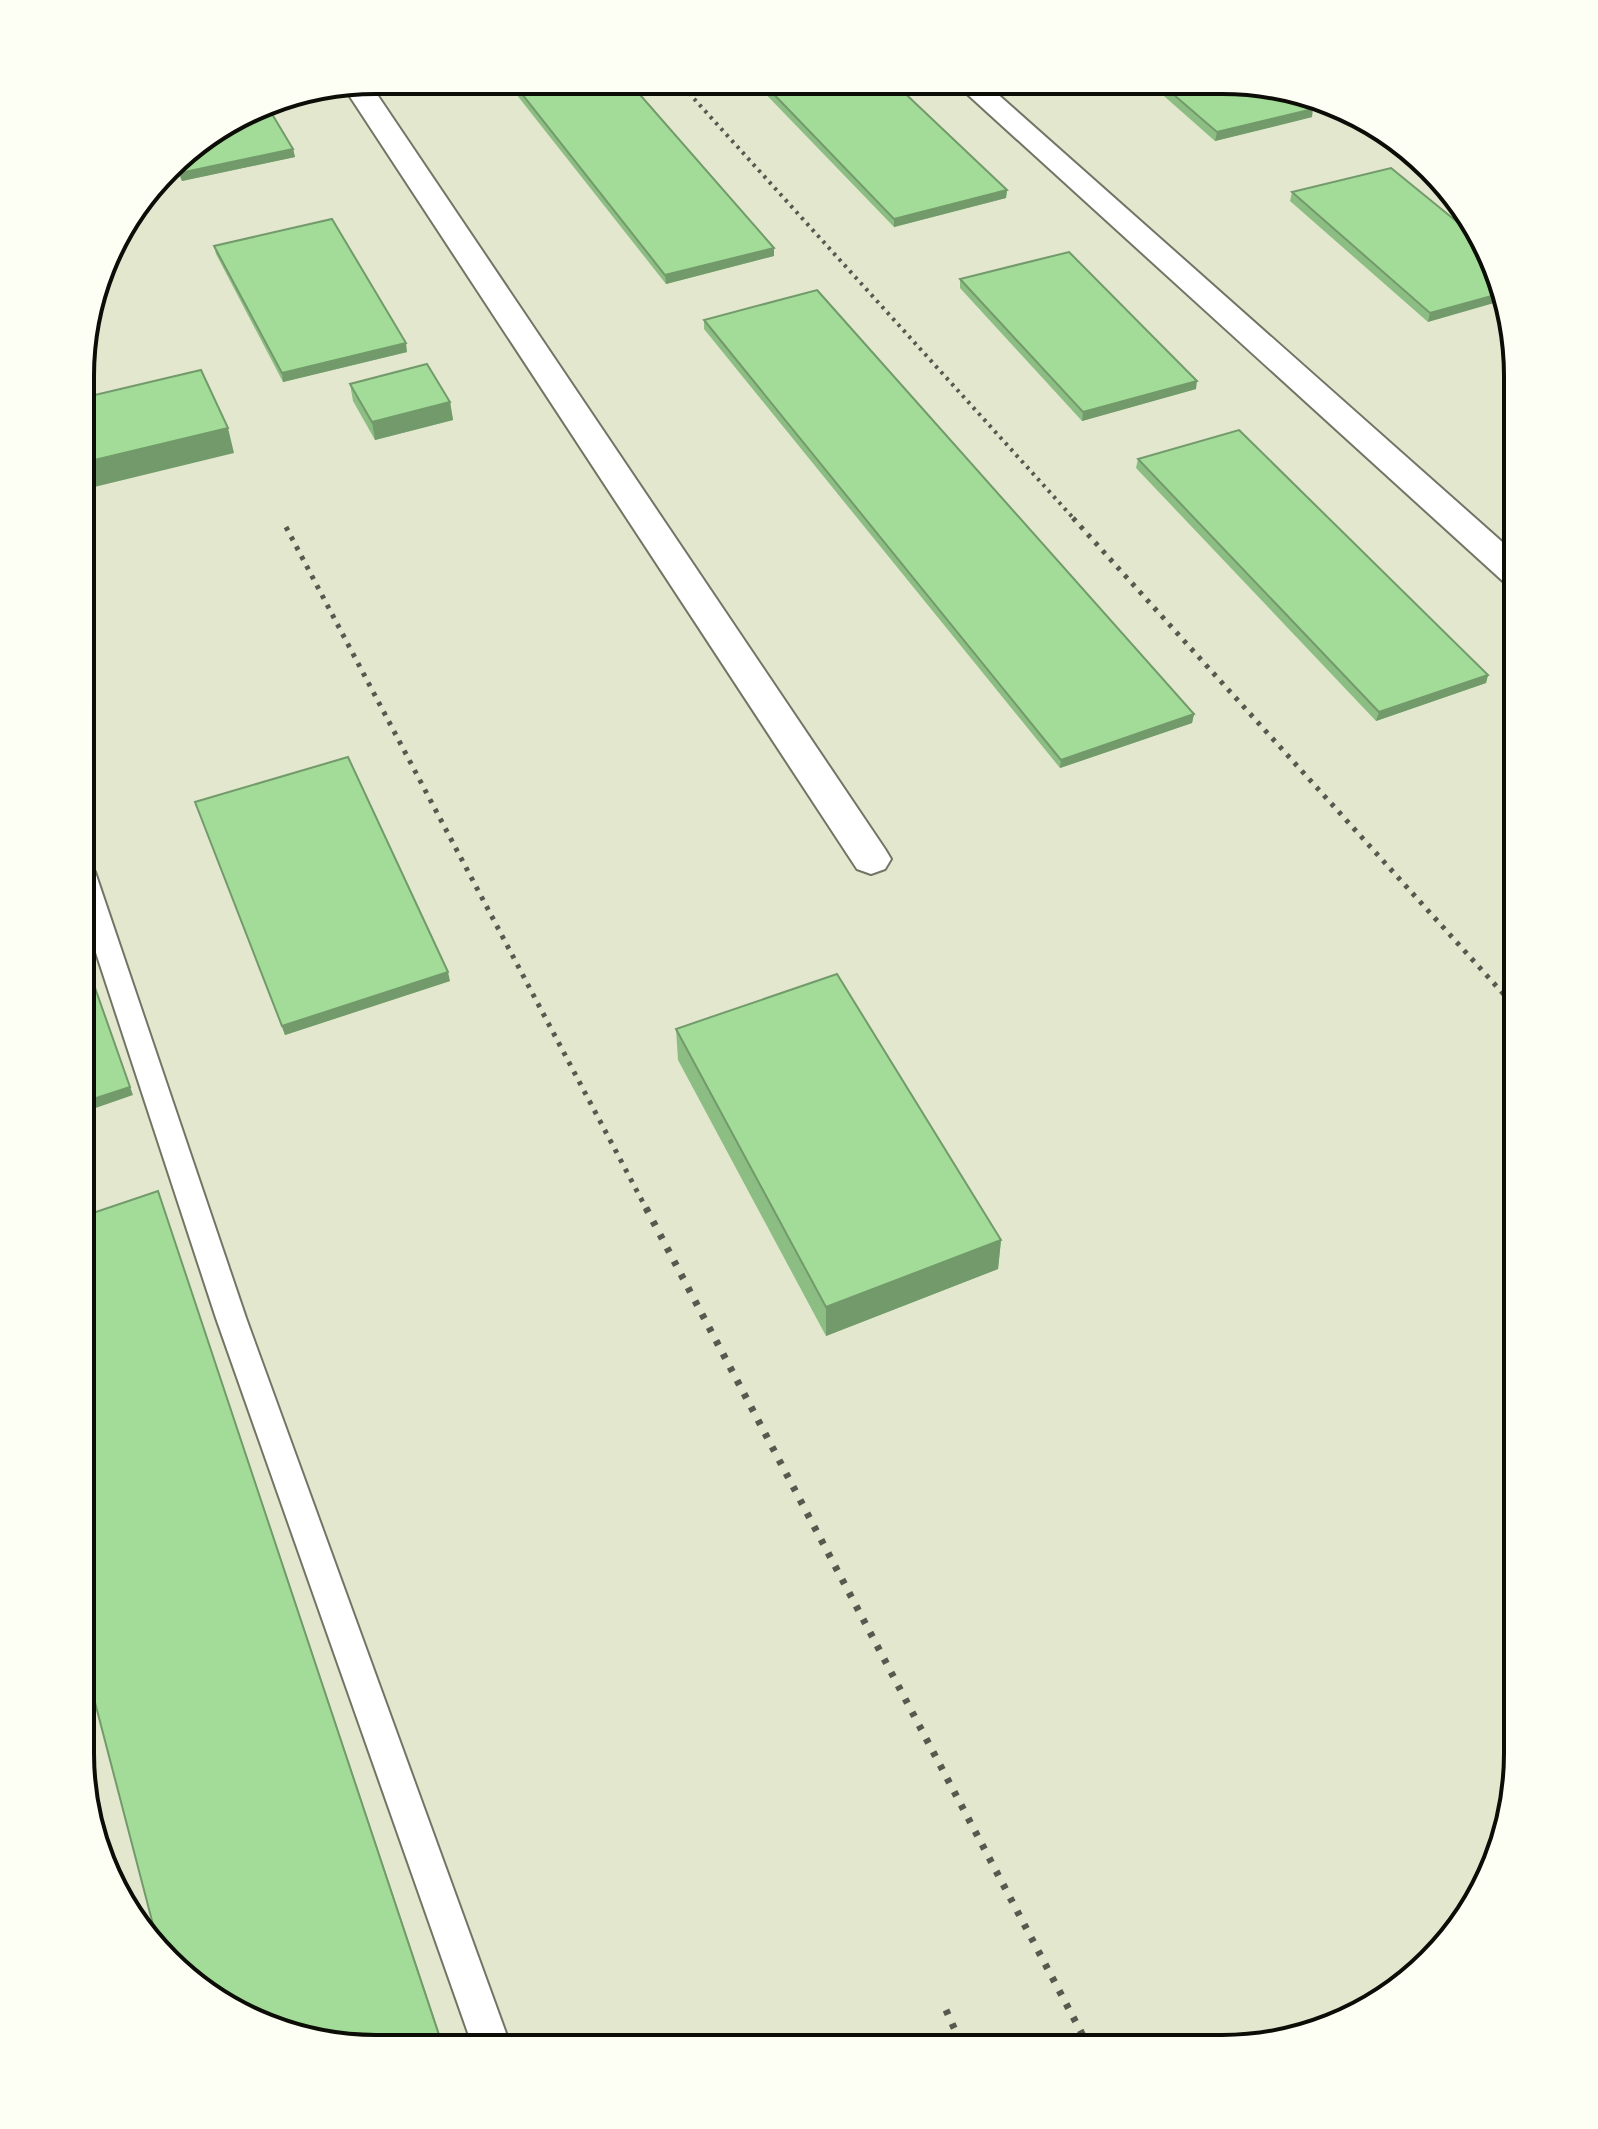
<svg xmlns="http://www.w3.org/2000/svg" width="1598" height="2129" font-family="'PT Sans',sans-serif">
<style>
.built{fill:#e2e7ce}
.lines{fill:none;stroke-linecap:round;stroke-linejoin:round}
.service-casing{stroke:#727565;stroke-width:4}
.minor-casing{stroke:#727565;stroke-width:4}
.service{fill:#fff;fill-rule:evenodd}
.minor{fill:#fff;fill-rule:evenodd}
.rail-far2{stroke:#57594f;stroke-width:4;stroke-dasharray:3 5;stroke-linecap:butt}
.rail-far1{stroke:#57594f;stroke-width:5;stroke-dasharray:4 7;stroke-linecap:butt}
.rail{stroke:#57594f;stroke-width:7;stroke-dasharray:5 10;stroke-linecap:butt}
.wall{fill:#8cbd83}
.shaded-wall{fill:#729a6a}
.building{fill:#a3dc98;stroke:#729a6a;stroke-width:2}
.rim{fill:none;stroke:#0c0d07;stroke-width:4}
</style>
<rect width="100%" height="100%" fill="#eff3e0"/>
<path class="built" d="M376,80L1261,83L1387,130L1487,245L1518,376L1517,1773L1468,1917L1418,1975L1353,2018L1222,2049L338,2047L211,1999L111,1884L80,1753L83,337L119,228L181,153L280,96Z"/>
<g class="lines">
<defs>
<path id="service" d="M82,863L91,865L95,872L246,1318L511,2047H473L216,1318L82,910Z"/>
<path id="minor" d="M368,81L885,849L891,859L885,869L871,874L857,869L343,86Z
M954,82H984L1518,556V586L1505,583Z"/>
</defs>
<use href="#service" class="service-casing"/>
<use href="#minor" class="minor-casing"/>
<use href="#service" class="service"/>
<use href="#minor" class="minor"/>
<path class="rail-far2" d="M678,81L1075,520
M1358,119L1422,170"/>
<path class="rail-far1" d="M1073,518L1518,1010
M286,527L647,1210"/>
<path class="rail" d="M646,1208L1090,2049
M946,2010L963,2048"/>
</g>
<path class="wall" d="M505,80L628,81L774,248V256L666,284Z
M753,81L893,82L1007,190L1006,198L894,227Z
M1148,82L1261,83L1312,117L1215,141Z
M293,149L295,157L182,181L173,164L181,153Z
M1292,192L1488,247L1428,322L1290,201Z
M214,246L407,352L283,382L216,254Z
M960,279L1196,389L1082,421L960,288Z
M704,320L1194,714L1192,723L1060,768L704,329Z
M350,384L450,402L453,420L375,440L353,401Z
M1518,386V404L1510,397L1512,388Z
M1138,459L1488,675L1486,683L1376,721L1136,468Z
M195,802L450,981L285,1035Z
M676,1029L1001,1240L998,1269L826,1336L678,1060Z"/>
<path class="shaded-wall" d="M1313,109L1312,117L1215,141L1217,132Z
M293,149L295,157L182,181L180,173Z
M1007,190L1006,198L894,227V219Z
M774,248V256L666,284L665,275Z
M1499,294L1501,301L1428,322L1430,313Z
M406,343L407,352L283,382L282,373Z
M1197,381L1196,389L1082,421L1083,412Z
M450,402L453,420L375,440L372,422Z
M228,428L234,453L82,490V463Z
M1488,675L1486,683L1376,721L1379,712Z
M1194,714L1192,723L1060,768L1061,760Z
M81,947L133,1095L81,1113Z
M448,972L450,981L285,1035L282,1026Z
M161,1199L444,2047H443Z
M1001,1240L998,1269L826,1336V1307Z"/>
<path class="building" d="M511,80L628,81L774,248L665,275Z
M761,81L893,82L1007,190L894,219Z
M1159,82L1261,83L1298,97L1313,109L1217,132Z
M266,104L293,149L180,173L174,162L181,153Z
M1391,168L1488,247L1499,294L1430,313L1292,192Z
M332,219L406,343L282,373L214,246Z
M1069,252L1197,381L1083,412L960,279Z
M817,290L1194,714L1061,760L704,320Z
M427,364L450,402L372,422L350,384Z
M201,370L228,428L82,463V398Z
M1239,430L1488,675L1379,712L1138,459Z
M348,757L448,972L282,1026L195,802Z
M81,948L130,1087L81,1103Z
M837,974L1001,1240L826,1307L676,1029Z
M158,1191L443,2047H338L211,1999L156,1936L80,1645L81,1217Z"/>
<path d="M0 0H1598V2129H0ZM376 94H1222A282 282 0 0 1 1504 376V1753A282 282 0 0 1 1222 2035H376A282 282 0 0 1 94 1753V376A282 282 0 0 1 376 94Z" fill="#fdfff4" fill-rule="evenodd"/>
<path class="rim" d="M376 94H1222A282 282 0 0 1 1504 376V1753A282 282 0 0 1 1222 2035H376A282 282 0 0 1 94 1753V376A282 282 0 0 1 376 94Z"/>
</svg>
